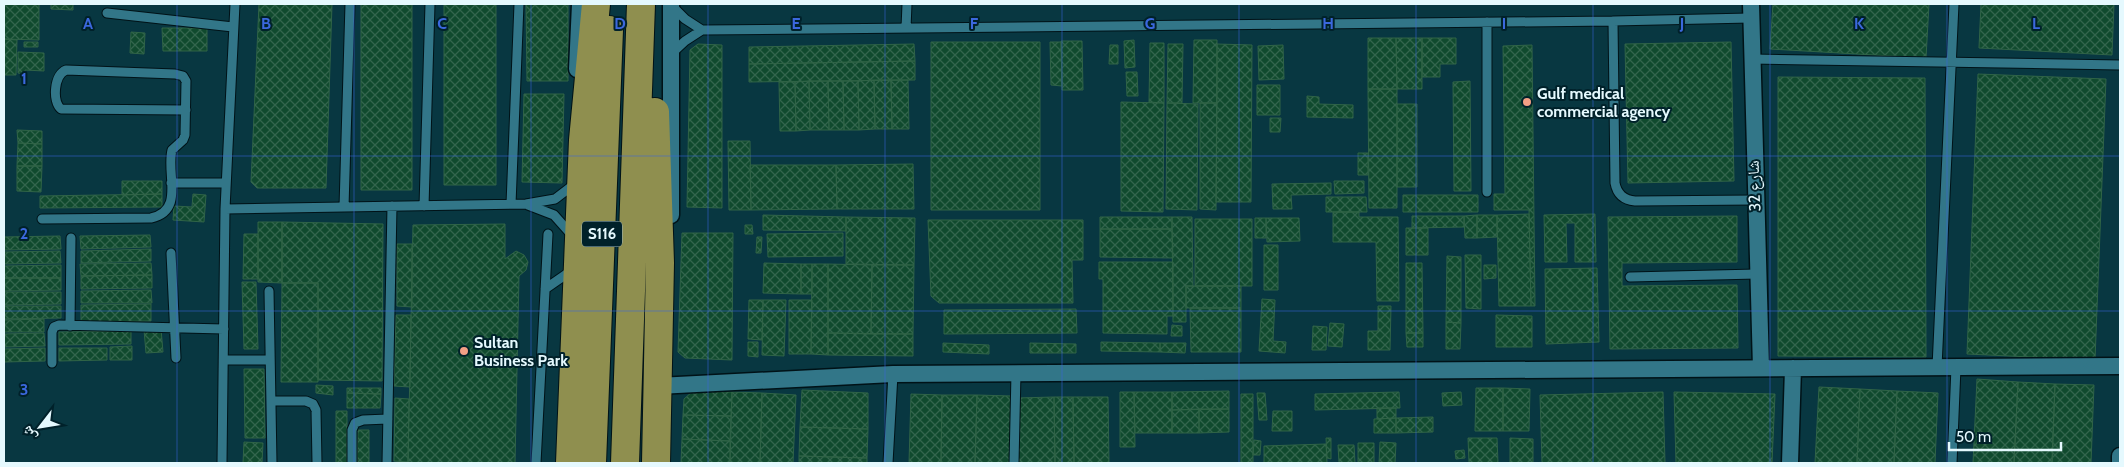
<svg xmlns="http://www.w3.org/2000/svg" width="2124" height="467" font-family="Cabin,'Noto Naskh Arabic',sans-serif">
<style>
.built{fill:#083741}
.building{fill:url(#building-cross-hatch);stroke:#306447}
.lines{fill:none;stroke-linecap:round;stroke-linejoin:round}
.service-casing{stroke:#001217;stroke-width:11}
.minor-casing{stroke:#001217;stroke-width:19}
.trunk-casing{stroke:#001217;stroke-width:30}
.service{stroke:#327688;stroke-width:9}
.minor{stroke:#327688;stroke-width:16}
.trunk{stroke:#8f8f4f;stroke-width:28}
.grid{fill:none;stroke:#3b68de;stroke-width:1;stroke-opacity:0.55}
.poi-dot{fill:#f39f85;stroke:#00212a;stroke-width:2}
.labels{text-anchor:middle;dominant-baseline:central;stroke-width:4;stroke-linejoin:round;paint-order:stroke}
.shield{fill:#00212a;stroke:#a0b8be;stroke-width:1}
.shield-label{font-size:15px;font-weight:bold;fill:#e5f9fe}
.poi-label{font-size:16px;font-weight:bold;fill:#e5f9fe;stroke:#00212a;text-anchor:start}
.street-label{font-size:16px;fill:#e5f9fe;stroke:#00212a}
.grid-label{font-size:16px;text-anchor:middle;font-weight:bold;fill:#3b68de;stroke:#00212a;stroke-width:4;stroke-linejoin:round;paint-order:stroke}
</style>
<defs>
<pattern id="building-cross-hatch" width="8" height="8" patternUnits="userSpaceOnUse" patternTransform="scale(1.25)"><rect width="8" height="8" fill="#104a2e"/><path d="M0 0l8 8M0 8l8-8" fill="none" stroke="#33654d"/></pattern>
</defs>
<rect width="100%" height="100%" fill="#052b34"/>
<path class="built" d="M4,4H2120V463H4Z"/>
<path class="building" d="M4,4H39V40L4,39Z
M51,4H73V10L51,9Z
M259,4H332L326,188H257L251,182Z
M361,4H412V190H361Z
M444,4H496V185H444Z
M526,4H568V81H527Z
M1773,4H1929L1926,58L1770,49Z
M1981,4H2114L2112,55L1979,48Z
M162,28H207V51H163Z
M131,32L145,33L144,54L130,53Z
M1368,38H1396L1397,89H1368Z
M1396,38H1422V89H1397Z
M1422,38H1456V64H1440V77H1422Z
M4,39L17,40L16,75H4Z
M1134,40L1135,67L1125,68L1124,41Z
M1194,40H1217V103H1193Z
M1061,41H1082L1083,90H1062Z
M24,42H38V47H24Z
M931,42H1040V210H931Z
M1050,42H1061L1062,86L1051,85Z
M1731,42L1734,181L1628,183L1625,44Z
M1150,43H1164V103L1149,102Z
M698,44L722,45V208L687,207L690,50Z
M914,44L915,61L749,64V47Z
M1168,44H1183L1182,103H1167Z
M1217,44L1252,45L1251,202H1216Z
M1110,45H1118V64H1109Z
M1283,45L1284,79L1259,80L1258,46Z
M1532,45L1535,306H1531L1529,210H1494V194H1505L1503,46Z
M18,52L44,53V71L25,70V74L18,73Z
M915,61V80L749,82V64Z
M1126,72H1137L1138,96H1127Z
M1978,74L2106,79L2095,360L1967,354Z
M1778,77L1925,78L1926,357L1778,356Z
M874,80H891L892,129H875Z
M874,80L875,129L859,130L858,81Z
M891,80H908L909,129H892Z
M809,81H828L829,130H810Z
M809,81L810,130L796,131L795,82Z
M828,81H843L844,130H829Z
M843,81H858L859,130H844Z
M1470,81L1471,191H1454L1453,82Z
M779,82H795L796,131H780Z
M1257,85H1280V115H1257Z
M1368,89H1397V208H1369Z
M524,94H564L562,183L522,182Z
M1307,96L1319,97V104L1353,105V118L1307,117Z
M1121,102L1164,103L1163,212L1121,211Z
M1167,103L1198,104L1197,210L1166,209Z
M1200,103H1217L1216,210L1200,209Z
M1397,104H1417V187H1397Z
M1270,118H1281L1280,132H1270Z
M17,130L42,131V144L18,143Z
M728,141H750L751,210H729Z
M18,143L42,144V166H17Z
M1358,153H1368V175H1358Z
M913,164L914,209H837L836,165Z
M750,165H836L837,209L751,210Z
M17,166H42L41,192L17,191Z
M122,181H162V194L122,195Z
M1334,181H1364V193L1335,194Z
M1331,183V194L1291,195L1292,209H1273L1272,184Z
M162,194V207L40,208V196Z
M193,194L206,195L204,222L173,220L174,206L192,207Z
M1403,195H1478V212H1403Z
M1326,197H1366L1367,212H1326Z
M1333,212H1359V217H1398L1399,301H1377L1376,242H1333Z
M1529,214L1531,306H1499L1497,215Z
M1595,214L1596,262H1575V223H1566L1567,262H1545L1544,215Z
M763,215L846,217V231L763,230Z
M1477,215H1497V237L1477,238Z
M1477,215V238H1465L1464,216Z
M1412,216H1464V227L1412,228Z
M1737,216V262L1622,263V286L1737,285L1738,348L1610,349L1608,217Z
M846,217L915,218L914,265L846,264Z
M1100,217H1172V229H1100Z
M1172,217H1192L1193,286H1186V322H1173Z
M1255,218H1266V238H1255Z
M1266,218H1299L1300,241L1267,242Z
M1195,219H1252V286H1195Z
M928,220H1083V260H1072L1073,303H939L931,296Z
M258,222H282V283L258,282Z
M282,222L383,224L382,381L318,380V283H282Z
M505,224V259L516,251L524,255L528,262L526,270L519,276L515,463H408L413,225Z
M745,225H752L753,234H745Z
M1406,228H1428V255H1406Z
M1100,229H1172L1173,258L1100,257Z
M682,233H733L732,360L685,358L678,352Z
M843,233V256L768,257L767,234Z
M244,234H258V279H243Z
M150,235L151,247L81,249L80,236Z
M60,236L61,249L4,250V237Z
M757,237H762L761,253H756Z
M397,244H412V307L397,306Z
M1264,245H1278V290H1264Z
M151,249V261L81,263V251Z
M60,251L61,263L4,264V252Z
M1465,255H1481V309L1466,308Z
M1447,256L1461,257V323L1446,322Z
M1099,262H1173V316H1167V334L1103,333V279H1099Z
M151,263L152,275L81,276L80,264Z
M764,263L801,264V294L763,293Z
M1406,263H1422L1423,333H1406Z
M801,264H812V294H801Z
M812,264H828V355L811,354Z
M828,264L872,265L871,334L828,333Z
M61,265V278H4V266Z
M872,265H914L913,334H871Z
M1484,265H1496V278L1484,279Z
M1597,268L1599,342L1546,344L1545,269Z
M152,275V288L81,289V276Z
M4,278H61V290L4,291Z
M242,282H256L258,349H244Z
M282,283H318V382H281Z
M1186,286H1241V308H1186Z
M151,290L152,303H81V291Z
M4,292H61V304L4,305Z
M1262,299L1275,300L1273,341L1286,342L1285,353L1259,351Z
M749,300H763L762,340L748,339Z
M763,300H786L784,356L762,355Z
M789,300H812L811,354H789Z
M151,304V321L81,322V305Z
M4,306H61V318L4,319Z
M1378,306H1391L1390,350H1368V331H1378Z
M1190,308H1241V352H1191Z
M1076,309L1077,333L944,334V310Z
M396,315H411L410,387L394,386Z
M1496,315L1532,316V347H1496Z
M44,319V332H4V320Z
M1446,322L1461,323L1460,349H1446Z
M1330,323L1344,324L1342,347L1328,346Z
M1172,325L1182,326V336H1171Z
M1313,326L1327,327L1326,350H1312Z
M161,329L163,352L146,353L144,330Z
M131,331V344L59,345V332Z
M44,333L45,346L4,347V334Z
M828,333L913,334V356L828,355Z
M1406,333H1423V347H1407Z
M748,342H758V357L748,356Z
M1101,342L1160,343V352L1101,351Z
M943,343L989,345V354L943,352Z
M1030,343L1076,344V353H1030Z
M1160,343H1186L1185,353L1160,352Z
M132,346V360H110V347Z
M45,348V361L4,362V349Z
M59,348H107V360L59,361Z
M244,369H264L265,438H245Z
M1977,379L2018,382L2014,463H1973Z
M2018,382L2055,384L2052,463H2014Z
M2055,384L2094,385L2091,463H2052Z
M316,385L333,386V395L316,393Z
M1819,387L1860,389L1857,463H1815Z
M347,388H381V394L347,393Z
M1476,388H1503V431H1475Z
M1503,388L1530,389L1529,431H1503Z
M1860,389L1897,391L1894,463H1857Z
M802,390L868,393V429L800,427Z
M693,391L732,392L731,416L683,415L684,399Z
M1229,391V409L1172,410V392Z
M1897,391L1938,393L1935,463H1894Z
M732,392L762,393L760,463H730Z
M1120,392H1134L1135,447H1120Z
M1134,392H1172V433H1135Z
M1399,392L1400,408L1315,410V394Z
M1461,392L1462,405L1443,406L1442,393Z
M1663,392L1665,463H1542L1540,395Z
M1674,392L1775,394L1772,463H1676Z
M347,393L381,394L380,408H347Z
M762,393L796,395L793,463H760Z
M1257,393H1265L1267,420H1259Z
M911,394L942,395L941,463H909Z
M1241,394H1253V463H1241Z
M942,395H977L975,463H941Z
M977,395L1011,396L1010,463H975Z
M1054,397H1073L1074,463H1055Z
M1054,397L1055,463H1018L1017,398Z
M1073,397H1108L1109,463H1074Z
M395,398L409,399L408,462L394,461Z
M1377,408H1396V418L1377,419Z
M1199,409V433H1172V410Z
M1199,409H1229V432L1199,433Z
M336,411H347V463H336Z
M1273,411H1292V431H1272Z
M683,415L731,416L730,441L682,439Z
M1433,417V432L1396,433V418Z
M1396,418V433H1374V419Z
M800,427L868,429L867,458L799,456Z
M358,430H369V463H357Z
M1326,438H1331V459L1327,458Z
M1468,438H1497L1498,463H1469Z
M1510,438L1533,439V463H1510Z
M682,439L730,441V463H681Z
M1254,440L1261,441L1260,455H1253Z
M244,442L263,443L262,463H243Z
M1380,442L1396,443L1395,463H1379Z
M1358,443H1374V463H1358Z
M1326,444L1327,463H1264V446Z
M1338,445H1354L1355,463H1339Z
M1464,450L1465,458L1456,459L1455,451Z
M799,456L867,458V463H799Z"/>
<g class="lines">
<defs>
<path id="service" d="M672,6L685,19L702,30L1613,21L1750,18
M107,13L233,27
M1613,21L1615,183C1617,194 1624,200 1635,201L1755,200
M1487,22V192
M906,28L907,4
M671,54L685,41L702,30
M1751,59L2120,65
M171,183H226
M511,204L519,4
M528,205L554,215L570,233
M424,206L430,4
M344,207L350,4
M225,209L526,204L555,199L572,186
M42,219L151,218C185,211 166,174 172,150L183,140L185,135L186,81L183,76L175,74L66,70C54,75 52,101 61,109L186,110
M171,253L176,358
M1630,277L1757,274
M545,289L568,273
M269,291L272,463
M70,326L71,238
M224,360H270
M52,363V332L54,327L59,325L224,329
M1937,367L1954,4
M271,401H306L313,404L316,410L317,463
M222,463L225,209L235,4
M352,463V430L355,423L363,420L388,419
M387,463L392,206
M536,463L548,234
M888,463L893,374
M1014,463L1016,373
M1952,463L1956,367"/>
<path id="minor" d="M671,4V215
M1751,4L1761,368
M577,69L580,4
M658,386L893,374L2120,366
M1790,463L1793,368
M2120,463V456"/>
<path id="trunk" d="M655,112L660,263L656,463
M570,463L583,140L596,4
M592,463L609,30
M625,463L641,4"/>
</defs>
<use href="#service" class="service-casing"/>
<use href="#minor" class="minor-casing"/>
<use href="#trunk" class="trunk-casing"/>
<use href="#service" class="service"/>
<use href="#minor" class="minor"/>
<use href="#trunk" class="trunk"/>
</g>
<path class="grid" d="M177,4V463M354,4V463M531,4V463M708,4V463M885,4V463M1062,4V463M1239,4V463M1416,4V463M1593,4V463M1770,4V463M1947,4V463M4,156H2120M4,311H2120"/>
<g class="poi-dot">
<circle cx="1527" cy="102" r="5"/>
<circle cx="464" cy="351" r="5"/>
</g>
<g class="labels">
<rect class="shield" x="582" y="221.5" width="40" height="25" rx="4"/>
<g class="shield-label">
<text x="602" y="234">S116</text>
</g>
<g class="poi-label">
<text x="1537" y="93">Gulf medical<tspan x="1537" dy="18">commercial agency</tspan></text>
<text x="474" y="342">Sultan<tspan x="474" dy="18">Business Park</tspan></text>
</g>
<g class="street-label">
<text transform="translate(1754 186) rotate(-92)">شارع 32</text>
</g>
</g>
<g class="grid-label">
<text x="88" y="29">A</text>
<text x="266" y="29">B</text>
<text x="442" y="29">C</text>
<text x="620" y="29">D</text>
<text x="796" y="29">E</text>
<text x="974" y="29">F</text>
<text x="1150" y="29">G</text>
<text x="1328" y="29">H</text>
<text x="1504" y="29">I</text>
<text x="1682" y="29">J</text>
<text x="1859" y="29">K</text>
<text x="2036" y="29">L</text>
<text x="24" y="84">1</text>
<text x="24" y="239">2</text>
<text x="24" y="395">3</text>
</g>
<rect width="2124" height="467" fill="none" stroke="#e5f9fe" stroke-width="10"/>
<g transform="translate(40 427) rotate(239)" stroke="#00212a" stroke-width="4" paint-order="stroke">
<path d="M0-4L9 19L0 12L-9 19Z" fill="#e5f9fe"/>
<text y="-8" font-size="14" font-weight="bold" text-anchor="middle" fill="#e5f9fe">ش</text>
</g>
<path d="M1949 442v8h112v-8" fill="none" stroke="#e5f9fe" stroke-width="2.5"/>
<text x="1956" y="442" font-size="15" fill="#e5f9fe" stroke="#00212a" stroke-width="4" paint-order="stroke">50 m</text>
</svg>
